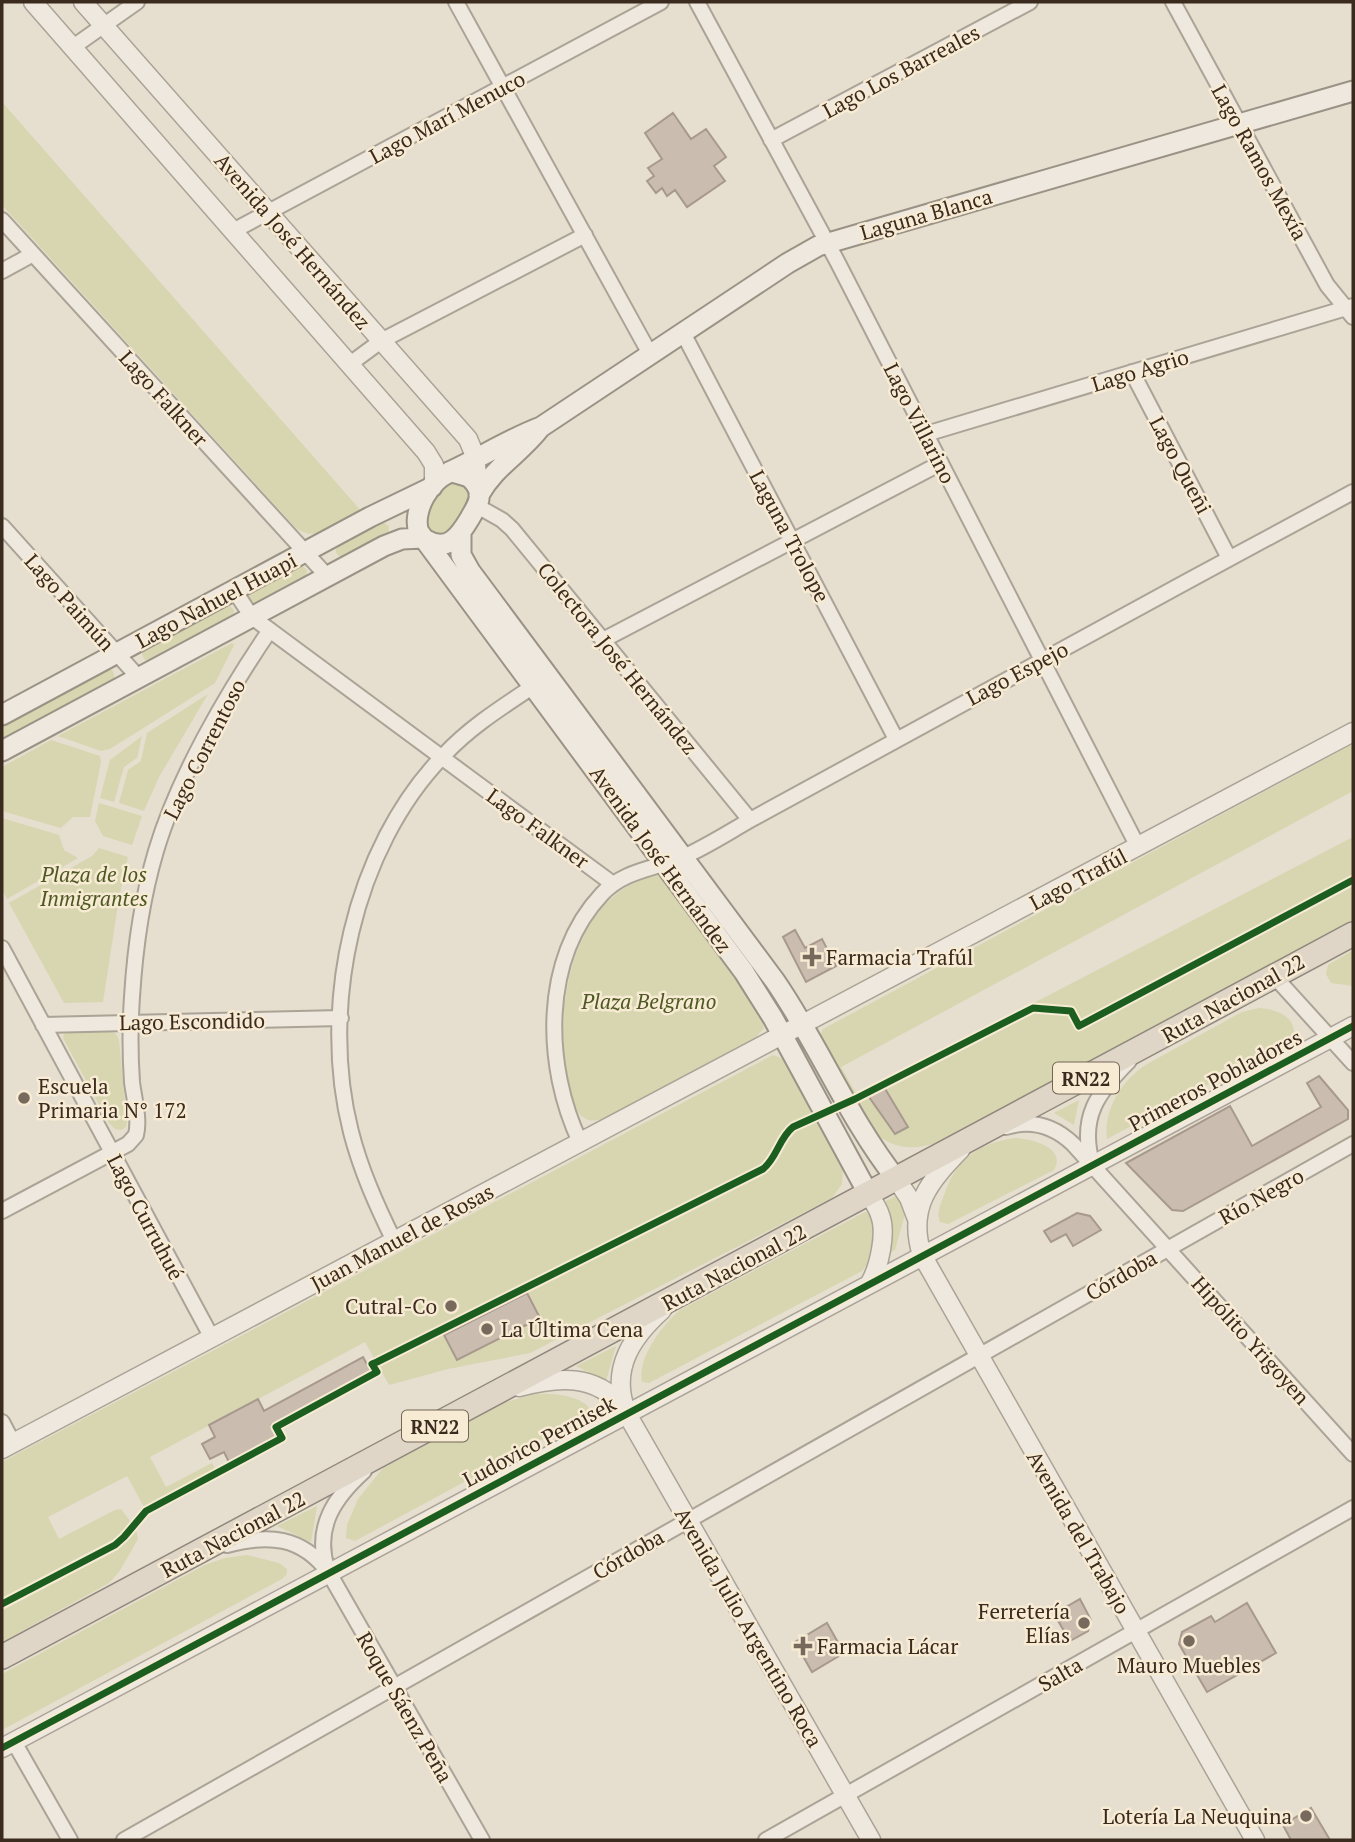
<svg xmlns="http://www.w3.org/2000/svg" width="1355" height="1842" font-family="'PT Serif',serif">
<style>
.green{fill:#d7d6b0}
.building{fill:#cabcaf;stroke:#a7998d;stroke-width:2}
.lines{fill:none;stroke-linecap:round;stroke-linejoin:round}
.minor-casing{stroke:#aba396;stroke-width:18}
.tertiary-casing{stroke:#aba396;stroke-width:21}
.secondary-casing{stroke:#9b9286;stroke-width:23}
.trunk-casing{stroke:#91887d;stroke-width:26}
.minor{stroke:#eee8df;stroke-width:14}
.tertiary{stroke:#eee8df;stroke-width:18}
.secondary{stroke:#eee8df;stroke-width:19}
.trunk{stroke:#dfd6c8;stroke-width:23}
.cycleway-casing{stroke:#f7ebd3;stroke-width:11}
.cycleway{stroke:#1b5e20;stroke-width:7}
.poi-dot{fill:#77695c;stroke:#f7ebd3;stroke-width:2.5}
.labels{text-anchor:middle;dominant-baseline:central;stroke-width:5;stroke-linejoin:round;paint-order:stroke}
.shield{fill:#f7ebd3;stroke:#736454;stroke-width:2}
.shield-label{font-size:19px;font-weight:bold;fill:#3b2a1e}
.street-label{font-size:21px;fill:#3b2a1e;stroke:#f7ebd3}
.park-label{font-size:21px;font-style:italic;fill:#4d5823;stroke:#f7ebd3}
.poi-label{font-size:21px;fill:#3b2a1e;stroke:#f7ebd3;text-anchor:start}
</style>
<rect width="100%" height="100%" fill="#e6dece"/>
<path class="green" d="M2,102L363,513C342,523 316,545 295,527L2,205Z
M453,481L466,486L470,501L451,532L435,534L427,527C427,509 435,490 453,481Z
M381,521L389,526L388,534L343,558C336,556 334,550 337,544Z
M300,564L307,570L306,579L259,605L251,602L249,596L251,590Z
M228,604L234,610L233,616L149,662L144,659L142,654L144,648Z
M232,643L234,645L215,683L110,749L101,751L58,736Z
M108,668L113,671L115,680L2,743V722Z
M208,694L159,777L144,811L119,803L128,770L141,761L147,733Z
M142,736L137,758L124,767L114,802L100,798L110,760Z
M51,740L100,756L101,762L90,817H73L61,828L2,811V767Z
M1353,744V791L841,1067L857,1095L1353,837V922L939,1142C916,1150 896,1150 876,1134L819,1038L823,1029Z
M99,803L142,816L132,845L103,836L95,821Z
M2,818L59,835L64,850L78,858L7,899L2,889Z
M99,848L128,857L119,898L103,1002L64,1003L9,903L92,856Z
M657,875L668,883L761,1017L764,1028L756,1037L607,1117C600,1120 594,1122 586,1119C573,1112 571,1094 568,1081C552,1010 573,892 657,875Z
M1353,950V986L1331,983L1326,974L1328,965Z
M1259,1008C1276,1009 1299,1017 1293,1039L1107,1139C1103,1109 1123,1079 1147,1064L1242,1012Z
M110,1031L116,1034L119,1040L127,1122L126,1127L121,1130L115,1129L109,1123L63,1038L64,1034L68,1032Z
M773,1055L784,1059L843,1167L842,1184L832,1198L530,1353L448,1369L389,1385L365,1342L150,1457L166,1487L212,1463L215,1469L144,1507L127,1476L48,1517L59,1539L115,1510L121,1509L136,1529L138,1539L119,1572L109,1583L2,1642V1462Z
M1079,1100L1074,1125L1054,1113Z
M1015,1138C1031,1139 1067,1147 1054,1170L948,1224L940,1222C936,1212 941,1204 944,1195C956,1159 979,1143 1015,1138Z
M897,1195L906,1211L895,1250L890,1252L882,1203Z
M865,1212L871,1214C877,1231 875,1256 862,1271L649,1383L642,1382C637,1358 663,1324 680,1310Z
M616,1346L606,1381L576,1366Z
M536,1394C553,1393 575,1395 588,1406L589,1410L586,1416L355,1541L346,1538L347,1525L358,1499L383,1468L506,1402Z
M317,1506L311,1542L277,1526Z
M247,1555L279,1563L287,1569V1574L282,1579L2,1730V1674L205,1565L225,1558Z"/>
<path class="building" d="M673,113L691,139L706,129L726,157L714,166L725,181L687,207L675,190L667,196L662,188L656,193L647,181L654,176L648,168L662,159L645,133Z
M795,930L805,948L822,939L836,966L806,982L783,937Z
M1319,1076L1348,1110V1119L1183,1211L1172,1210L1126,1163L1230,1106L1252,1146L1321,1107L1307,1083Z
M884,1087L908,1127L895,1134L869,1097Z
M1077,1213L1090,1216L1101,1230L1073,1246L1066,1234L1051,1242L1044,1231Z
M527,1293L540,1318L457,1360L444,1335Z
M363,1357L371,1372L272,1425L279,1437L230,1464L224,1452L210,1459L202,1444L215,1437L209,1425L258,1399L264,1411Z
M1080,1599L1091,1620L1088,1631L1070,1641L1054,1614Z
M1247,1603L1276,1653L1207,1692L1179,1644L1182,1632L1211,1616L1215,1622Z
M827,1623L844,1653L812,1672L795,1642Z
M1311,1808L1330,1840H1291L1283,1825Z"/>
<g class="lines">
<defs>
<path id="minor" d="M456,2L650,354
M697,2L837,261L1138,847
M1173,2L1327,285L1353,317
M73,47L137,2
M771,140L1030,2
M2,220L327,576
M233,231L661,2
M2,271L33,254
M683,333L896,739
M350,364L381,341L585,235
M1132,372L1229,558
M926,434L1353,306
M477,506L502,520L512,529L750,820
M2,526L139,678
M234,590L252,617L613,884
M603,640L941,463
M2,948L212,1338
M1274,976L1353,1063
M43,1025L341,1018
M1006,1127C1032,1119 1054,1126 1073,1144L1353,1454
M580,1142C544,1066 541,959 602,894C624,870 655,869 683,857C706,847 729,832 752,819C951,709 1152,600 1353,492
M1092,1163C1079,1117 1098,1092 1129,1061
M2,1211L128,1144L136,1135C140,1119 134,1099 132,1082C130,1054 130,1026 132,997C135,948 142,898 156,851C178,777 227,693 270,630
M394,1241C377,1206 361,1171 351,1132C319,1008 353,848 444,755C472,725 507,704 541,681
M2,1422L13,1443
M227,1545C268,1534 302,1536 329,1573L482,1840
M327,1568C314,1527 335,1497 364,1471
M14,1742L70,1840
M124,1840L1353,1144
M766,1840L1353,1508"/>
<path id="tertiary" d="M33,2L426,452L434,465V484
M83,2L468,439L475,456L479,492
M961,1149C929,1182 907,1207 922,1255L1255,1840
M897,1180L909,1198L917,1219
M869,1195C873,1201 878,1208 880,1215C887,1233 879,1267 870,1283
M519,1387C557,1377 595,1373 623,1407L871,1840
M625,1408C611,1367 633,1336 662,1310
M2,1449L1353,732
M2,1748L1353,1026"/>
<path id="secondary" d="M449,472C480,458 509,439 541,427L788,263L818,246L1353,91
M479,495C495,466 520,454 540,428
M461,534V555L470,571L775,981C819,1045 848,1118 897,1180
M426,540C448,553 460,535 470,518C475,509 481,501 479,491C477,485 474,481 469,477L452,472C431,477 411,512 419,532L744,972L773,1018L869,1195
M2,715L370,517L432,487
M2,751L384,546L402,539L423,538"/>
<path id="trunk" d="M2,1657L1353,934"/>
</defs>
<use href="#minor" class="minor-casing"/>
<use href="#tertiary" class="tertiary-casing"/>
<use href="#secondary" class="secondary-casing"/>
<use href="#trunk" class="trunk-casing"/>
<use href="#minor" class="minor"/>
<use href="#tertiary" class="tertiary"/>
<use href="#secondary" class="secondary"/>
<use href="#trunk" class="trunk"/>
<defs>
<path id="cycleway" d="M2,1604L115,1545L124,1537L146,1511L282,1438L276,1427L377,1372L372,1364L377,1362L763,1169C777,1158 779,1138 793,1127L855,1099L1033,1008L1071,1011L1079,1026L1353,880
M2,1748L1353,1026"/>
</defs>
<use href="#cycleway" class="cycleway-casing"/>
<use href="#cycleway" class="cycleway"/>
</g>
<g class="poi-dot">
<path d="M808.5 946.5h7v7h7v7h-7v7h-7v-7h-7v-7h7z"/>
<circle cx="24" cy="1098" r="7"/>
<circle cx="451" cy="1306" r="7"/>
<circle cx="487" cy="1329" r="7"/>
<circle cx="1084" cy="1623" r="7"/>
<circle cx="1189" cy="1641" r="7"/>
<path d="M799.5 1635.5h7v7h7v7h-7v7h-7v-7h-7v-7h7z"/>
<circle cx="1306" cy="1816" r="7"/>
</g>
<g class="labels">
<g class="shield">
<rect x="1053" y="1062.5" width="66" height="31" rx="5"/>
<rect x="402" y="1410.5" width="66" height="31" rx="5"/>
</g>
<g class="shield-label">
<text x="1086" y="1078">RN22</text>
<text x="435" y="1426">RN22</text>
</g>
<g class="street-label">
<text transform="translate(901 71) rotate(-28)">Lago Los Barreales</text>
<text transform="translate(447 117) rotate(-28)">Lago Marí Menuco</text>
<text transform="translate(1260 162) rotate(61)">Lago Ramos Mexía</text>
<text transform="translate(926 214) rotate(-16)">Laguna Blanca</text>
<text transform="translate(293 241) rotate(49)">Avenida José Hernández</text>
<text transform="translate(1140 370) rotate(-17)">Lago Agrio</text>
<text transform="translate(164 398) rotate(48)">Lago Falkner</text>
<text transform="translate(920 423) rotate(63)">Lago Villarino</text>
<text transform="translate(1181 465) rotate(62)">Lago Queñi</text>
<text transform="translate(790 536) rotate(62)">Laguna Trolope</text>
<text transform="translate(216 600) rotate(-28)">Lago Nahuel Huapi</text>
<text transform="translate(70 602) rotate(48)">Lago Paimún</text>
<text transform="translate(618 658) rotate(51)">Colectora José Hernández</text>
<text transform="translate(1017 673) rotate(-28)">Lago Espejo</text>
<text transform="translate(204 749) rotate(-63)">Lago Correntoso</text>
<text transform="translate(538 828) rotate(36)">Lago Falkner</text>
<text transform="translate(661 859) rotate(54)">Avenida José Hernández</text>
<text transform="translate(1078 879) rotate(-28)">Lago Trafúl</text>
<text transform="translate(1233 998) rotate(-29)">Ruta Nacional 22</text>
<text transform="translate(192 1021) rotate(-1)">Lago Escondido</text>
<text transform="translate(1215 1080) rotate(-28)">Primeros Pobladores</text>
<text transform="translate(1261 1196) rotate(-29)">Río Negro</text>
<text transform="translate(146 1217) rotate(62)">Lago Curruhué</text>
<text transform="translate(402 1237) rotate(-28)">Juan Manuel de Rosas</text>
<text transform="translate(734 1267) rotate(-28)">Ruta Nacional 22</text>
<text transform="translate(1121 1275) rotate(-30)">Córdoba</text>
<text transform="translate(1251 1340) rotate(48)">Hipólito Yrigoyen</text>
<text transform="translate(539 1441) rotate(-28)">Ludovico Pernisek</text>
<text transform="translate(1079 1532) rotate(60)">Avenida del Trabajo</text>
<text transform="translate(233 1534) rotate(-28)">Ruta Nacional 22</text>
<text transform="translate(628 1554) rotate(-30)">Córdoba</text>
<text transform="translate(749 1627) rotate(60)">Avenida Julio Argentino Roca</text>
<text transform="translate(1060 1674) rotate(-30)">Salta</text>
<text transform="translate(405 1707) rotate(60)">Roque Sáenz Peña</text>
</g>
<g class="park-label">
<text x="94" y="874">Plaza de los<tspan x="94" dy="24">Inmigrantes</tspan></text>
<text x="649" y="1001">Plaza Belgrano</text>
</g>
<g class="poi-label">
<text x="826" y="957">Farmacia Trafúl</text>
<text x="38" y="1086">Escuela<tspan x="38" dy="24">Primaria N° 172</tspan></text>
<text x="437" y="1306" text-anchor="end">Cutral-Co</text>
<text x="501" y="1329">La Última Cena</text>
<text x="1070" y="1611" text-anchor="end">Ferretería<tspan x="1070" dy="24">Elías</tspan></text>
<text x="817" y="1646">Farmacia Lácar</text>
<text x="1189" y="1665" text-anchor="middle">Mauro Muebles</text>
<text x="1292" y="1816" text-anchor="end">Lotería La Neuquina</text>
</g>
</g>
<rect width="1355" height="1842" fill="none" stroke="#3b2a1e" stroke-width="7"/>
</svg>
